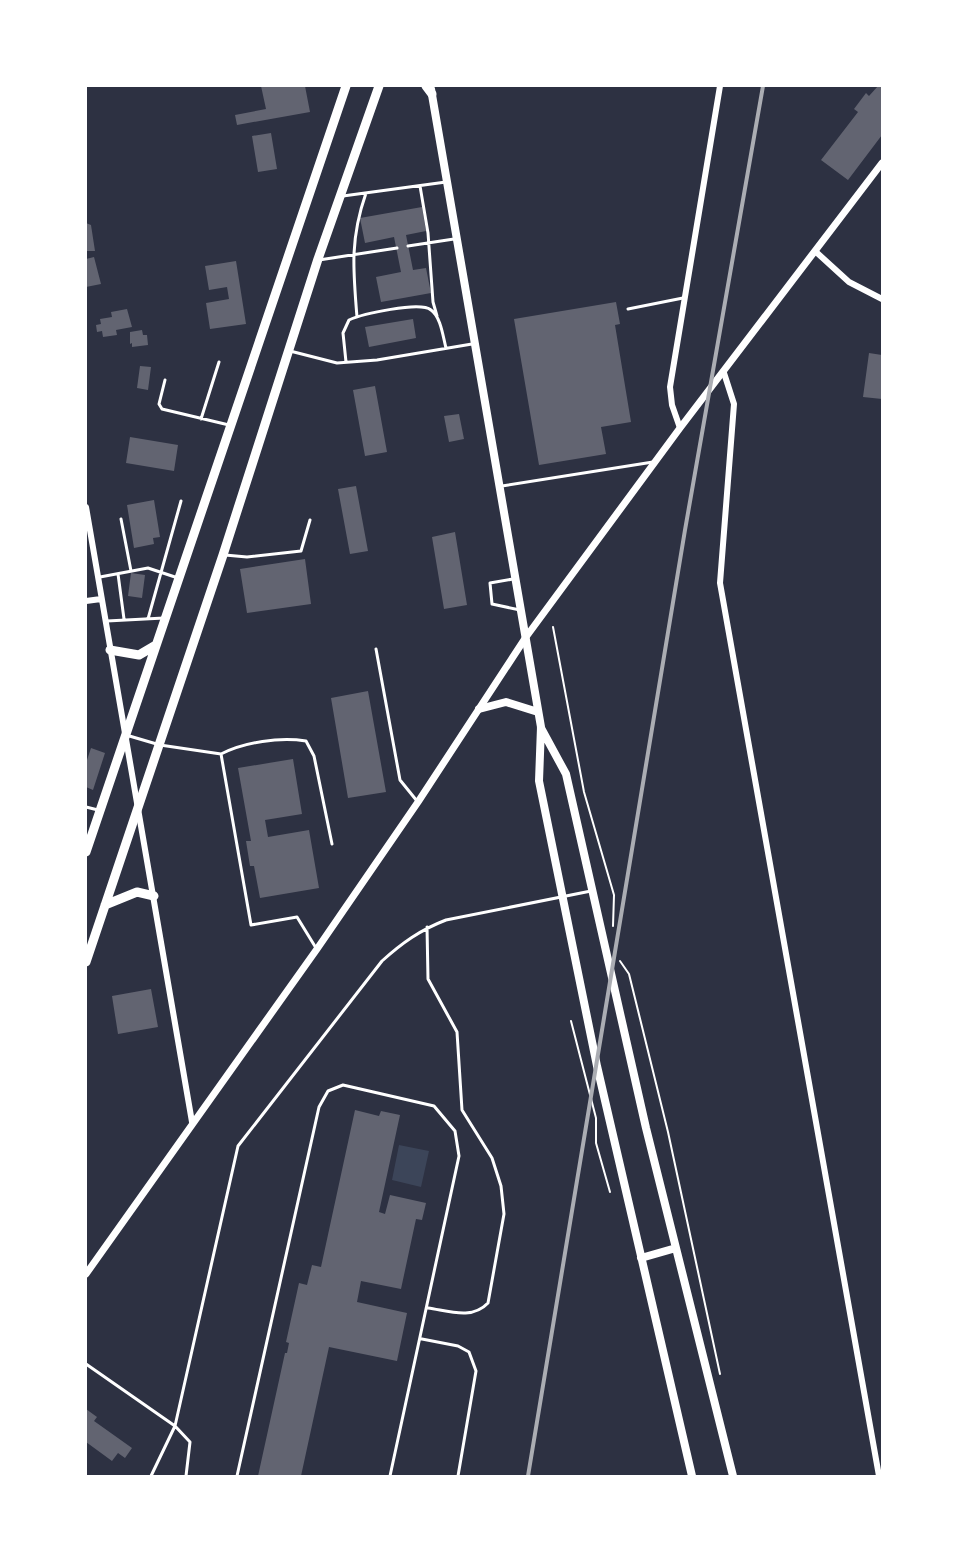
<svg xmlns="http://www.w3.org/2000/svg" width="968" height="1562" font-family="Poppins,sans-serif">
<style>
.green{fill:#3c4559}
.building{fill:#626471}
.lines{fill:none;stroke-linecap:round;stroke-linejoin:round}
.path{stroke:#fff;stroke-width:2}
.service{stroke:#fff;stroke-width:3}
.minor{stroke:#fff;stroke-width:6}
.tertiary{stroke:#fff;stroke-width:7}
.secondary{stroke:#fff;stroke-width:8}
.primary{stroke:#fff;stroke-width:9}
.rail{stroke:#abadb3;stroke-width:4}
</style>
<rect width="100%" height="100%" fill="#2d3142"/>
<path class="green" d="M399,1145L429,1151L421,1187L392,1180Z"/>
<path class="building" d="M261,86H305L310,112L237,125L235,115L266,109Z
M878,86H882V135L848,180L821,160L858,112L854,109L866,93L869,96Z
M271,133L277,169L258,172L252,136Z
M422,207L426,231L406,235L413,270L426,268L431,293L381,302L376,277L401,272L394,237L365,243L360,218Z
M86,223L91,225L95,251H86Z
M94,257L101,284L86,287V259Z
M236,261L246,324L210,329L206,303L229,299L227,287L209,290L205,266Z
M616,302L620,324L615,325L631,422L601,427L606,454L539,465L514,319Z
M127,309L132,327L116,330L117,335L103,337L102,331L97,332L96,325L101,324L100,319L112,317L111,312Z
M413,319L416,338L369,347L365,327Z
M142,330L143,335H147L148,345L132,347V343L130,344V332Z
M869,353L882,355V399L863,397Z
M140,366L151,367L148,390L137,388Z
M375,386L387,452L365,456L353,390Z
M459,414L464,439L449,442L444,416Z
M130,437L178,445L174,471L126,463Z
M356,486L368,551L350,554L338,489Z
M154,500L160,537L153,538L154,544L134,548L127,505Z
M455,532L467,605L444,609L432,537Z
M305,559L311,604L247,613L240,569Z
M131,573L145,575L142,598L128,596Z
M368,691L386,792L348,798L331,698Z
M91,748L105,753L93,790L86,787V763Z
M293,759L302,814L265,820L268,837L309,830L319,888L260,898L254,866H250L246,841H251L238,768Z
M151,989L158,1027L118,1034L112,996Z
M355,1110L379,1116L381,1111L400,1115L379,1212L385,1214L390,1195L426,1203L422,1220L416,1219L401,1289L361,1281L357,1302L407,1313L397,1361L329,1347L301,1476H258L285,1353H287L289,1343L286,1342L299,1283L307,1285L312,1265L321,1267Z
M86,1409L97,1417L94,1421L132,1448L125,1458L118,1453L112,1461L86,1442Z"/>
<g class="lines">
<path class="path" d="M553,627L584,792L614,895L613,926
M620,961L629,974L668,1132L720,1374
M571,1021L596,1118V1143L610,1192"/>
<path class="service" d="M420,186L428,233L433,302L437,316
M343,196L446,182
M408,246L454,239
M319,260L397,248
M628,309L683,298
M357,317C353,269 350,239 366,193
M290,351L337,363L377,360L472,344
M346,362L343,333L349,320C362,314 420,301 431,310C441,317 443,337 446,348
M165,380L159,404L162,409L229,425
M201,419L219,362
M502,486L653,462
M121,519L131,571
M225,555L247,557L301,551L310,520
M118,574L124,619
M100,577L148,568L178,578
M513,579L490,583L492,604L520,610
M148,619L181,501
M107,621L164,618
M376,649L400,780L417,801
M126,735L160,745L221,754L251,925L297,917L316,948
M221,754C245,742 279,737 306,741L314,756L332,844
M86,807L98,810
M427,927L428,979L457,1032L462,1110L492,1158L501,1186L504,1214L488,1303C472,1320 449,1311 428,1308
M422,1339L458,1346L469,1352L476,1371L458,1476
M86,1364L175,1426L238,1146L382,961C402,943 420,930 446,920L591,891
M151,1476L175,1426L190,1442L186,1476
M237,1476L319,1107L328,1091L343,1085L434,1106L455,1131L459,1156L390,1476"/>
<path class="minor" d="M815,251L849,282L882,299
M724,373L734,404L720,583L879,1476
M680,428L672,405L670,387L720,86
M86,507L192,1122
M86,601L101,599"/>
<path class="tertiary" d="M86,1274L317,949L418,802L526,637L680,428L882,163"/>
<path class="secondary" d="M431,89L541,727L539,781L597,1066L692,1476
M479,709L506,702L538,712
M541,728L566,774L646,1128L733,1476
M641,1258L676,1248"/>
<path class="primary" d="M426,86L432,94
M110,650L139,655L156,645
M86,852L346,86
M105,905L137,892L154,896
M86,962L223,555L318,259L379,86"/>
<path class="rail" d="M528,1476L685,530L763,86"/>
</g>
<rect width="968" height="1562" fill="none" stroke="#ffffff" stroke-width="174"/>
</svg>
